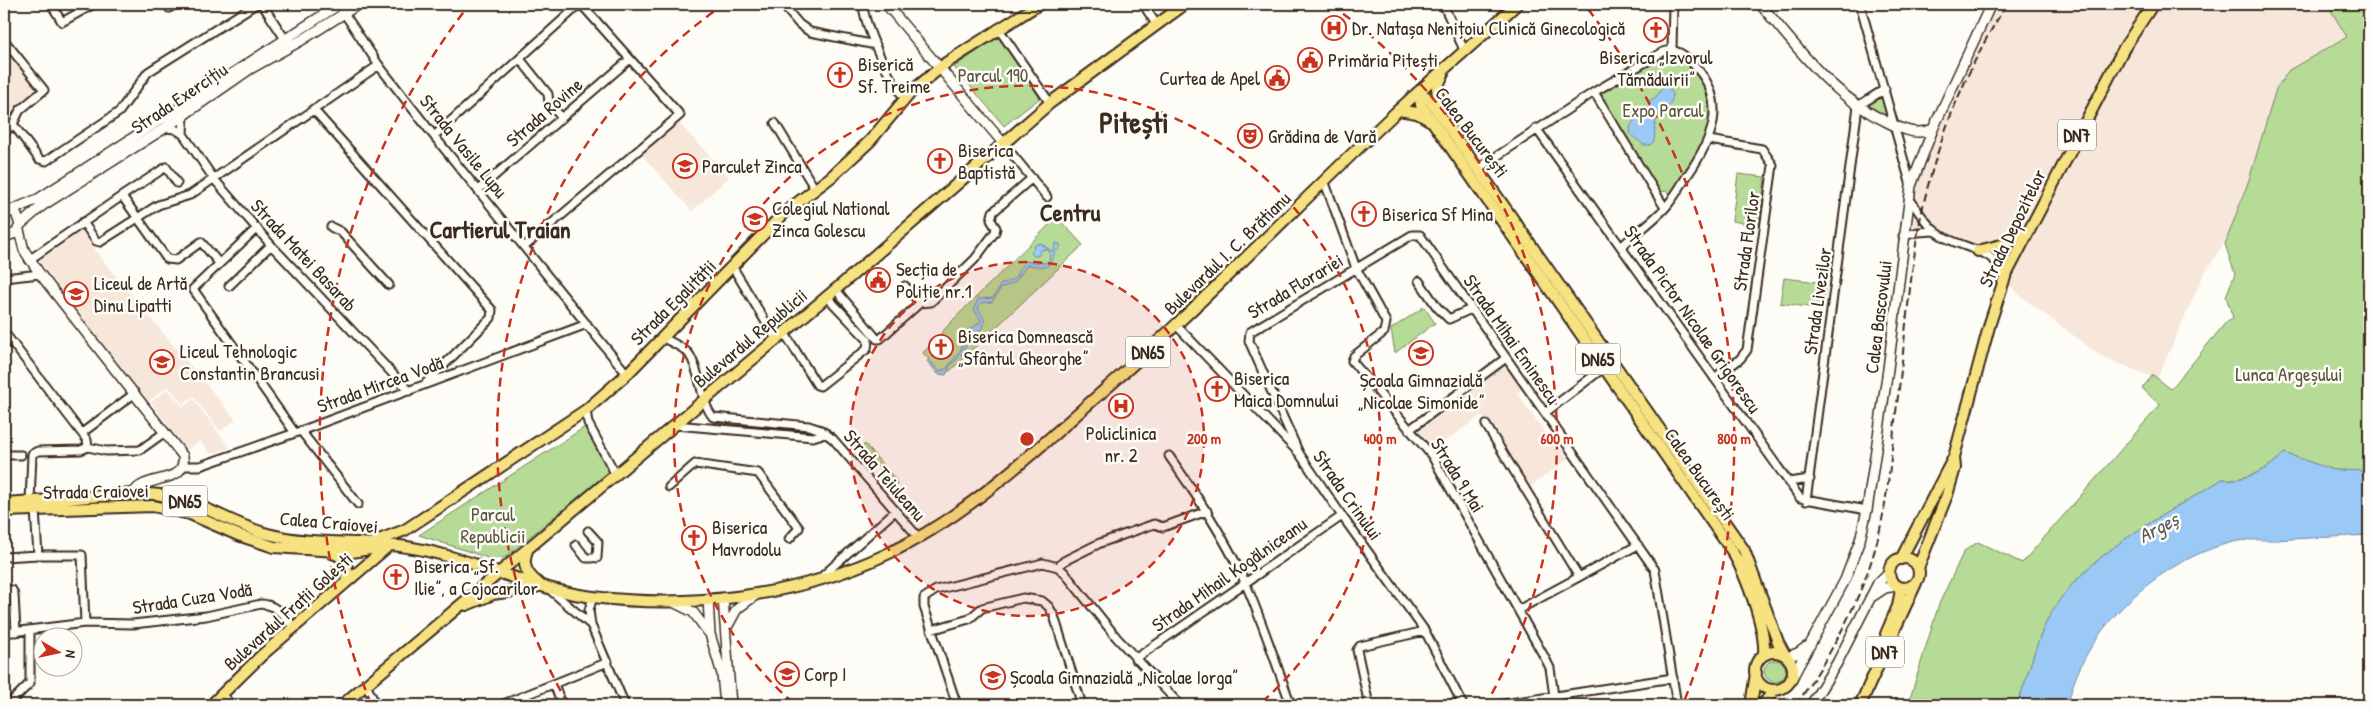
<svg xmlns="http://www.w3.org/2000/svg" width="2373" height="709" font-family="'Patrick Hand',sans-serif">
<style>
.built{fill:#f6e7da}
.green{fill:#b5db96;stroke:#78825a}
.water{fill:#9bc9f6;stroke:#7589a0}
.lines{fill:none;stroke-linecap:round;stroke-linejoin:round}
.minor-casing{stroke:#3b2a1e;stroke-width:11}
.tertiary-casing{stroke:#3b2a1e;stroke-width:12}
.secondary-casing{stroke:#3b2a1e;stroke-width:12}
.primary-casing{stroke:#3b2a1e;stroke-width:14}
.minor{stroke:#fdfcf7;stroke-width:7}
.tertiary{stroke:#fdfcf7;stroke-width:9}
.secondary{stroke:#fdfcf7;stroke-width:9}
.primary{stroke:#f6e281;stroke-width:10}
.rail{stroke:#3b2a1e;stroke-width:2;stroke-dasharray:8 4;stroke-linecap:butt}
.ring{fill:none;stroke:#c8321e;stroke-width:2.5;stroke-dasharray:9 6}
.labels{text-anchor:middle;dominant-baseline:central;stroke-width:5;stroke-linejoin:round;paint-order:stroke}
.shield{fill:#fdfcf7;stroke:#75695f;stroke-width:1}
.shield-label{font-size:18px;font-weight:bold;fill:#3b2a1e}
.poi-label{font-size:19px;fill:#3b2a1e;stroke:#fdfcf7;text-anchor:start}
.park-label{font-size:19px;fill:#5a563c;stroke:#fdfcf7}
.street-label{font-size:19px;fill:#3b2a1e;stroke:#fdfcf7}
.water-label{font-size:20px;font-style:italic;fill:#585a5f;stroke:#fdfcf7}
.district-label{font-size:24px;font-weight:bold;fill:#3b2a1e;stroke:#fdfcf7}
.town-label{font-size:29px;font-weight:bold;fill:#3b2a1e;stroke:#fdfcf7}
.centre{fill:#c8321e;stroke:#fdfcf7;stroke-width:2.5}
.ring-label{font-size:15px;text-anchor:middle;font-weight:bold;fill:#c8321e;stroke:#fdfcf7;stroke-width:5;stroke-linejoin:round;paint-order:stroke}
</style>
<rect width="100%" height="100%" fill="#fdfcf7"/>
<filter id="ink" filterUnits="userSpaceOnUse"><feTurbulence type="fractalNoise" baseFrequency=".02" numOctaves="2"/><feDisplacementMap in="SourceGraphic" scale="10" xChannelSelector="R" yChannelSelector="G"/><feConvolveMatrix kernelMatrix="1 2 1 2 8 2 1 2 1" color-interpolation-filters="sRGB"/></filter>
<g filter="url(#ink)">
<path class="built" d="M1998,4H2327L2347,37L2289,70L2276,89L2249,180L2233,228L2203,276L2157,379L2101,356L2022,297L2001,277L1989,262L1912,226L1915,193L1932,149L1961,80Z
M4,45L42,91L15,112L10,123L4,129Z
M678,122L729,177L692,211L642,155Z
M82,231L108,267L236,420L220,431L193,396L183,404L168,386L148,402L39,261Z
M1506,363L1523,389L1517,393L1557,449L1560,447L1569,458L1530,487L1482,415L1433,450L1416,427Z
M168,389L183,407L193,399L230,448L211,454L200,441L186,450L151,402Z"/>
<path class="green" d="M2327,4H2369V471L2333,470L2284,453C2270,469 2245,481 2223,479C2165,515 2080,556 2048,619C2034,646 2028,677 2017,705H1908L1939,604L1964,551L1978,542L2022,563L2160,405L2142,388L2153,375L2171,389L2227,321L2233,318L2226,296L2235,274L2225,244L2249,180L2276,89L2289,70L2347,37Z
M998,37L1040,98L1004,126L954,67Z
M1661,59C1708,58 1717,104 1704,140C1697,160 1682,179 1671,197L1666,191L1658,193L1597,94Z
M1885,89L1895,125L1858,106Z
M1738,174L1765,177L1759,226L1732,221Z
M1057,217L1083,245L950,371H939L923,353L954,319Z
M1784,278L1826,283L1823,309L1780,303Z
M1424,307L1435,323L1395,353L1391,329Z
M585,427L611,470L504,558L491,559L419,535Z
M865,444L896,480L897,485L892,491L885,488L880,479L882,472L861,448Z
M1764 671a11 11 0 1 1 22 0a11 11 0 1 1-22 0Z"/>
<path class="water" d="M1663,87H1668L1673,94C1671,108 1665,110 1656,119L1654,141L1650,145H1644L1631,135L1630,127L1636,118L1645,111L1650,113L1649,101L1656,97Z
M1040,243L1053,252L1056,243L1060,244V248L1056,251L1049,265L1045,267L1027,265L1015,282L1001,288L992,302L981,303L978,308L985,321L983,328L968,336L964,352L950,366L946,375L938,374L927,361L929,360L939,371L946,369L961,350L965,334L981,321L974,309L978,299L993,298L1001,284L1014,279L1024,261L1044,263L1049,261L1050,252L1047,249L1041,250L1038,256H1034L1031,253L1035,245Z
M2284,453L2333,470L2369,471V535C2338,537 2306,538 2274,540C2261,540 2245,539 2233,542C2159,560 2082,629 2068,705H2017C2028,677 2034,646 2048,619C2080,556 2165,515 2223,479C2245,482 2270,469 2284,453Z"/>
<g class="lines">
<defs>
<path id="minor" d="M51,4L62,22L94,4
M167,4L169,8L176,4
M262,4L285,39
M782,4L799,24L810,32L876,45
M863,4C864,25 890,84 905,98
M1143,4L1156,24
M1443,4L1465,52
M1860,4L1911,186
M342,10L380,67L434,136L627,374
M998,28L1050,103
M4,40L44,90L20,110L13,124L4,133
M1672,50L1673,4
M520,59L548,94L549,103L562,118
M1594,92L1665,208
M313,109L492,310L491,318L426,383
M775,123L815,189
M13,124L39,159L46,161L119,112L148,72L256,4
M165,128L175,129L183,134L214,179L271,245L409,391
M1536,128L1800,498L1867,510
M183,134L184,115
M434,136L580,4
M1709,140L1762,149L1773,165L1747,350L1740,359L1714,378
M1003,143L1047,197
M1479,168L1594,92L1663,52C1676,47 1686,56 1695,66C1729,103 1712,140 1687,176C1680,187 1674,198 1665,208C1652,222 1636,233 1622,246
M1325,183L1356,268L1386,322L1384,332L1354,356L1352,361L1432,456L1546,660L1550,668L1554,696
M478,190L630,59
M122,196L166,167L177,183
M1909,198C1917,209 1925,223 1936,232C1959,250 1995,246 2005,277
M83,222L96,241L100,242L158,205L190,195L379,65
M331,227L341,232L389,285
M257,228L193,289L295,433
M1903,236L1918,232L1935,231
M524,247L680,115L581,4
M29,260L122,196L167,259L176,260L201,242L219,263
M732,266L776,339
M4,278L40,274
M1419,281L1437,307L1449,319L1471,309
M229,286L271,245
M905,286L920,303
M836,290L877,339H880L920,303L931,302L975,259L995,232L996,228L991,220L993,212L1032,178
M1177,326L1299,453L1342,516L1425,631L1463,705
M4,332L87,440L88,447
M784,332L817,385L820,386L867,349L868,340L827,297
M662,337C670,342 684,347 689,354C701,371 700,402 713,417L809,426L821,430L833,439L919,538
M586,410L588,423L616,475
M1545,413L1606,366
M675,425L813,437L826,433
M1486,425L1579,577
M1409,430L1506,358
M301,431L358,504
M82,433L135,393
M88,447L106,451L140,450L165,432
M1299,453L1249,341L1250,332L1412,235H1420L1655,570L1677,705
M4,455H21
M1169,456C1197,496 1224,536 1244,580C1262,620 1276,664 1291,705
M183,466H200L295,433L587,324
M1788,482L1810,479
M669,487L695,464L758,473L799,528L789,539
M1806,501L1858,106L1885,89
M30,502L32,454L38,451L81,450L88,447
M35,510L38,555H82L85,623
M588,531L598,542L597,558
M576,545L586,558H592
M4,557L38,555
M1058,567L1064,561L1100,543L1154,524L1163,527L1207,511
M819,579L895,511
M4,589L12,590L14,594L16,632
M549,589L591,625
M593,597L589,610L591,625L625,705
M1518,610L1638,545
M931,630L969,619L982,608L1023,598L1042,601L1049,607L1054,616L1082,705
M4,633L85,623L133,624L206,616L261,604C276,604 284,617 294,627
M1135,659L1342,516
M554,684L562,705
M366,685L376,705
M8,705L30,683V631
M501,705L608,662
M957,705L924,607V598L936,590L1043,563L1058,567L1064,572L1117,638L1180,705
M1369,705L1357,650L1360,646L1425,631
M1497,705L1673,678"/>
<path id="tertiary" d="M886,4L1003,143
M1760,4C1801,51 1831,96 1889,123C1905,130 1917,136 1933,129
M19,230L24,250L40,274L183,456C187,486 143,473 133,494
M1787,657L1798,653L1806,647
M1792,678L1845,580L1860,540L1867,510L1888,369L1911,186L1933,129L1991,4
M222,695L230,705"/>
<path id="secondary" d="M4,209L16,213L20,225L16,233L4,237
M12,210L38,199L340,4
M20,225L42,206L165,128L250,69L302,40L359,4
M1873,596L1885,588L1896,586
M723,598L731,705
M708,599L710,634L722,674L725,705
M673,602L693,612L708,632
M726,629L737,609L756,595
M1811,705L1837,663L1878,583L1889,572"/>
<path id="primary" d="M1419,92L1429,99L1744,550L1778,642L1785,655
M1419,92L1421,105L1732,551C1746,574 1766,628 1764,655
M1399,110L1417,113L1431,121
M1439,110L1437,88L1443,74
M1978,251L2005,244L2027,231
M4,503C36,501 68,499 100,496C121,495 141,492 161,495C200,500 231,525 268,534C313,546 361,540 407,547C471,557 529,589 593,597C691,609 795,597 885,555C967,517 1033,452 1101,393C1203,304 1295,207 1393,115C1434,77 1477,41 1517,4
M4,511L153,506L190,514L238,535L274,547L352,552L387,546
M374,542L405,530L586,410L627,374L784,213L831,177L870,141L911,92L946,63L1039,4
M528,548C521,564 526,574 539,584
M332,553C347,557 349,568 346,582
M1889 573a15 15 0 1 1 30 0a15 15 0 1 1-30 0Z
M1901,559L1954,457
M1918,568L1947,495L1955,468L1954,457L1990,323L2005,277L2124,48L2153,4
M466,605L493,594L534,588
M1886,634L1898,606L1901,589
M1755 671a19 19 0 1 1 38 0a19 19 0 1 1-38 0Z
M211,705L262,655L386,548
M342,705L842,284L1050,103L1185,4
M1751,705L1756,673
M1763,705L1774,690
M1860,705L1916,583"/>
</defs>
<use href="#minor" class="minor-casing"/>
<use href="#tertiary" class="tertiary-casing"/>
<use href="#secondary" class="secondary-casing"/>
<use href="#primary" class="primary-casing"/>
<use href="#minor" class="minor"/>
<use href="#tertiary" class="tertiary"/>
<use href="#secondary" class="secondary"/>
<use href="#primary" class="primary"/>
<path class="rail" d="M1796,705C1826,662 1853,615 1870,565C1887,516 1890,463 1896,412C1904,352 1908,291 1918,232C1931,155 1965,69 2007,4"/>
</g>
</g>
<circle cx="1027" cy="439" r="177" fill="#c8321e" fill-opacity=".12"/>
<g class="ring">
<circle cx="1027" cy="439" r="177"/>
<path d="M793 703A353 353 0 1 1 1261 703"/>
<path d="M568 704A530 530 0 0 1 723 5M1331 5A530 530 0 0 1 1486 704"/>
<path d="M371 704A707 707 0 0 1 466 9M1588 9A707 707 0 0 1 1683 704"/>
</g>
<defs>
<symbol id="hospital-ring" viewBox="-11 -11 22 22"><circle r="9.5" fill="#fdfcf7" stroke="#c8321e" stroke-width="1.5"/><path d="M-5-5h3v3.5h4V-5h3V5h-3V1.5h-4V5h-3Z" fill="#c8321e"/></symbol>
<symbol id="church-ring" viewBox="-11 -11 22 22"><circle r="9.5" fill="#fdfcf7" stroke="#c8321e" stroke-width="1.5"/><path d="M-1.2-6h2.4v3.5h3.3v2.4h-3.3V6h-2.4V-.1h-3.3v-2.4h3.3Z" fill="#c8321e"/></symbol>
<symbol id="civic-ring" viewBox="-11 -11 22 22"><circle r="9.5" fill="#fdfcf7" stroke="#c8321e" stroke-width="1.5"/><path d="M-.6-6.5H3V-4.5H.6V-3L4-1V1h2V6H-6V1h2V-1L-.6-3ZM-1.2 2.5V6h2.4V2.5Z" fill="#c8321e"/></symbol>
<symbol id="theatre-ring" viewBox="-11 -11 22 22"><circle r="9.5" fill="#fdfcf7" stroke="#c8321e" stroke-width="1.5"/><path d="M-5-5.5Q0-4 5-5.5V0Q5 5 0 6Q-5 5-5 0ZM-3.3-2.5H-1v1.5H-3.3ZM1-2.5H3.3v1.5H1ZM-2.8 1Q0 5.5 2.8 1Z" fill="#c8321e"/></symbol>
<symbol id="school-ring" viewBox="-11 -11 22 22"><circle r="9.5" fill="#fdfcf7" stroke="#c8321e" stroke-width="1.5"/><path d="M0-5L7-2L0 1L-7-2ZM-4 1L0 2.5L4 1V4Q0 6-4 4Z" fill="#c8321e"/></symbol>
<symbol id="university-ring" viewBox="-11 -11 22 22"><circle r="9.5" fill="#fdfcf7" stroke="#c8321e" stroke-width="1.5"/><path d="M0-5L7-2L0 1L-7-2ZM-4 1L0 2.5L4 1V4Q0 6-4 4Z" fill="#c8321e"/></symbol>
</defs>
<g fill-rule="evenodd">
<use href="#hospital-ring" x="1320" y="14" width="28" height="28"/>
<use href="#church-ring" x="1642" y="16" width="28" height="28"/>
<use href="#civic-ring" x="1296" y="46" width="28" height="28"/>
<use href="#church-ring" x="826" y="61" width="28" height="28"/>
<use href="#civic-ring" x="1263" y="64" width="28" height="28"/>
<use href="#theatre-ring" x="1236" y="122" width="28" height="28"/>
<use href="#church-ring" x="926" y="147" width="28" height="28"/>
<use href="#school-ring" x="671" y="152" width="28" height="28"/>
<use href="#church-ring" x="1350" y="200" width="28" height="28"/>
<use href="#school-ring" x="741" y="205" width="28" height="28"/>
<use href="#civic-ring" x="864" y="266" width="28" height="28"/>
<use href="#university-ring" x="62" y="280" width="28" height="28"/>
<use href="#church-ring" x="927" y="333" width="28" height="28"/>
<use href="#school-ring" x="1407" y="339" width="28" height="28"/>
<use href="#university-ring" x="148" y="348" width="28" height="28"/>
<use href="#church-ring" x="1203" y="375" width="28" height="28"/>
<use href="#hospital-ring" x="1107" y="392" width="28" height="28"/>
<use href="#church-ring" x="680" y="524" width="28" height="28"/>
<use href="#church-ring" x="382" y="563" width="28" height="28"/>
<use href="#university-ring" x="773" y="660" width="28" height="28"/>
<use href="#school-ring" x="979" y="663" width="28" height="28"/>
</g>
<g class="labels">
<g class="shield">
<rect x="2058" y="119.5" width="38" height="31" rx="4"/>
<rect x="1125.5" y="336.5" width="45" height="31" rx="4"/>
<rect x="1575.5" y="343.5" width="45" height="31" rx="4"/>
<rect x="162.5" y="485.5" width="45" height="31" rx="4"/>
<rect x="1866" y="636.5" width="38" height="31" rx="4"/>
</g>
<g class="shield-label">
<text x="2077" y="135">DN7</text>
<text x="1148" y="352">DN65</text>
<text x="1598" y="359">DN65</text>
<text x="185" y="501">DN65</text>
<text x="1885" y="652">DN7</text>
</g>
<g class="poi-label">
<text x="1352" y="28">Dr. Natașa Nenițoiu Clinică Ginecologică</text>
<text x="1656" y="57" text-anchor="middle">Biserica „Izvorul<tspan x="1656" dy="22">Tămăduirii”</tspan></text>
<text x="1328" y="60">Primăria Pitești</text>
<text x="858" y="64">Biserică<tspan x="858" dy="22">Sf. Treime</tspan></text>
<text x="1260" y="78" text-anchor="end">Curtea de Apel</text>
<text x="1268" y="136">Grădina de Vară</text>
<text x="958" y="150">Biserica<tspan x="958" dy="22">Baptistă</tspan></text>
<text x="702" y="166">Parculet Zinca</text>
<text x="772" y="208">Colegiul National<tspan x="772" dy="22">Zinca Golescu</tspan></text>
<text x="1382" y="214">Biserica Sf Mina</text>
<text x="896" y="269">Secția de<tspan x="896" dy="22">Poliție nr.1</tspan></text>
<text x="94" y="283">Liceul de Artă<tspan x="94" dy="22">Dinu Lipatti</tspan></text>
<text x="958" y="336">Biserica Domnească<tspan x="958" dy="22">„Sfântul Gheorghe”</tspan></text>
<text x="180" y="351">Liceul Tehnologic<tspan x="180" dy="22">Constantin Brancusi</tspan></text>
<text x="1234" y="378">Biserica<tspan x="1234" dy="22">Maica Domnului</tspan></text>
<text x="1421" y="380" text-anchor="middle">Școala Gimnazială<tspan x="1421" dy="22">„Nicolae Simonide”</tspan></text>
<text x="1121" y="433" text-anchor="middle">Policlinica<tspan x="1121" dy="22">nr. 2</tspan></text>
<text x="712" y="527">Biserica<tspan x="712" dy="22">Mavrodolu</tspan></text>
<text x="414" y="566">Biserica „Sf.<tspan x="414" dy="22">Ilie”, a Cojocarilor</tspan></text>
<text x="804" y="674">Corp I</text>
<text x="1010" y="677">Școala Gimnazială „Nicolae Iorga”</text>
</g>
<g class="park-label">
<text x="993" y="75">Parcul 190</text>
<text x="1663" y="110">Expo Parcul</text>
<text x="2289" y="374">Lunca Argeșului</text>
<text x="493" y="514">Parcul<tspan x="493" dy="22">Republicii</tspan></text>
</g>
<g class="street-label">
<text transform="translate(179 98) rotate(-34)">Strada Exercițiu</text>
<text transform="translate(544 112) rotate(-41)">Strada Rovine</text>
<text transform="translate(1472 132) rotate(53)">Calea București</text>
<text transform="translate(464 146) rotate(51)">Strada Vasile Lupu</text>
<text transform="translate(2012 228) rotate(-64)">Strada Depozitelor</text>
<text transform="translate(1746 241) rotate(-82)">Strada Florilor</text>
<text transform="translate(1227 253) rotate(-44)">Bulevardul I. C. Brătianu</text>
<text transform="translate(304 255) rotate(47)">Strada Matei Basarab</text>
<text transform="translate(1295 286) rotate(-31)">Strada Florariei</text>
<text transform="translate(1817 301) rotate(-82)">Strada Livezilor</text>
<text transform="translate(673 302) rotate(-45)">Strada Egalității</text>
<text transform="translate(1878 317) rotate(-83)">Calea Bascovului</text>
<text transform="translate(1693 319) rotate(55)">Strada Pictor Nicolae Grigorescu</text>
<text transform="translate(750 338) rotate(-40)">Bulevardul Republicii</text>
<text transform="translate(1512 339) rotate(55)">Strada Mihai Eminescu</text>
<text transform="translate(380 384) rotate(-20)">Strada Mircea Vodă</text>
<text transform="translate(1700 474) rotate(55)">Calea București</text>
<text transform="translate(885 475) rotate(49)">Strada Teiuleanu</text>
<text transform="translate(1458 475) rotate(58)">Strada 9 Mai</text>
<text transform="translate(96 491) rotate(-1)">Strada Craiovei</text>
<text transform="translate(1348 495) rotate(55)">Strada Crinului</text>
<text transform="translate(329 522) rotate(5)">Calea Craiovei</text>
<text transform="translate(1229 574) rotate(-35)">Strada Mihail Kogălniceanu</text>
<text transform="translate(192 598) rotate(-9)">Strada Cuza Vodă</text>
<text transform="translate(288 611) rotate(-42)">Bulevardul Frații Golești</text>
</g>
<g class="water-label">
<text transform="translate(2158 527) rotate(-28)">Argeș</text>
</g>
<g class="district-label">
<text x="1070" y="212">Centru</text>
<text x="500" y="229">Cartierul Traian</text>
</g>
<g class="town-label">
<text x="1134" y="122">Pitești</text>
</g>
</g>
<circle cx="1027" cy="439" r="8" class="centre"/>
<g class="ring-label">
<text x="1204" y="444">200 m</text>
<text x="1380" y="444">400 m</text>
<text x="1557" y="444">600 m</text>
<text x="1734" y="444">800 m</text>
</g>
<rect width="2373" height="709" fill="none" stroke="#fdfcf7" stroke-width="20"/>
<rect x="10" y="10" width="2353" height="689" fill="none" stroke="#3b2a1e" stroke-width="2" filter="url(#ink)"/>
<g transform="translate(58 652) rotate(99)"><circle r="24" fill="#fdfcf7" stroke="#afa8a0"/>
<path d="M0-4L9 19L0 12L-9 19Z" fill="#c8321e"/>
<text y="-8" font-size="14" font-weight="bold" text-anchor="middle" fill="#3b2a1e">N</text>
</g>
</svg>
